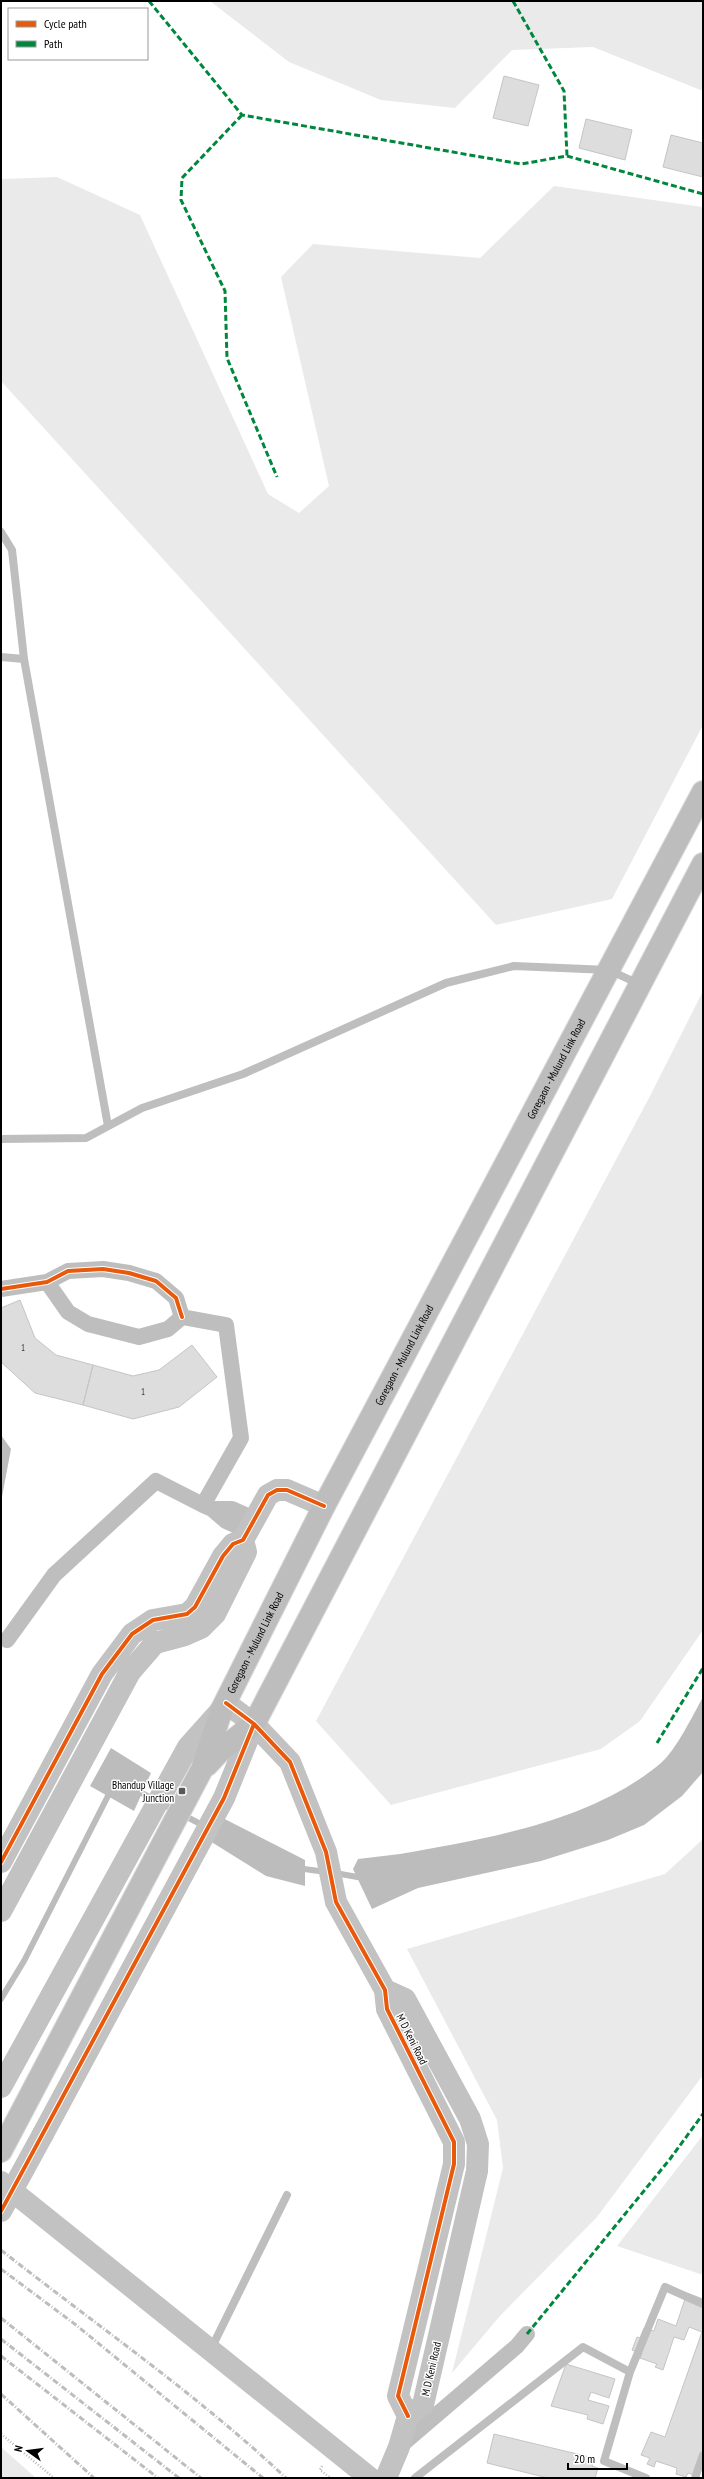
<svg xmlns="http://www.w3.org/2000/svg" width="704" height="2479" font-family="'PT Sans Narrow',sans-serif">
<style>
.green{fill:#eaeaea}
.water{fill:#bcbcbc}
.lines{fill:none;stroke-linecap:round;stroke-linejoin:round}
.stream{stroke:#bcbcbc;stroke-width:6}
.building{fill:#ddd;stroke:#c5c5c5}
.primary-casing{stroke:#dbdbdb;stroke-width:24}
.path{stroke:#b8b8b8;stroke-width:2.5;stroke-dasharray:1 2;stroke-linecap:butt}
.lane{stroke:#bebebe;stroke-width:8}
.street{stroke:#bebebe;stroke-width:16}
.secondary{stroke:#c2c2c2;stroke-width:22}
.primary{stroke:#bdbdbd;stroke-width:22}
.rail{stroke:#bdbdbd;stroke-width:3;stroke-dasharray:6 2 1 2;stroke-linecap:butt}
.secondary-bridge{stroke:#c2c2c2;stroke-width:22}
.quiet{stroke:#00873e;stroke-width:3;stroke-dasharray:6 3;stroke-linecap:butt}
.cycleway-casing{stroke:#fff;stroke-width:6}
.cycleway{stroke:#e8590c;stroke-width:4}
.poi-dot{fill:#595959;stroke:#fff;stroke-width:1.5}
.labels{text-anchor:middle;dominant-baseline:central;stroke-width:3;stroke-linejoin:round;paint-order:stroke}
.number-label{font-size:9px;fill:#373737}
.street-label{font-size:11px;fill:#000;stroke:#fff}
.poi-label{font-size:11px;fill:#000;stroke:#fff;text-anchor:end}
</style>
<rect width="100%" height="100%" fill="#fff"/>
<path class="green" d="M210,1H703V91L593,47L512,50L455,108L381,100L289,62Z
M57,177L140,215L268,494L299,513L329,486L281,277L313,244L480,258L554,186L703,207V725L612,899L496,925L1,381V179Z
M703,991V1630L640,1721L601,1749L391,1805L316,1721L649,1098Z
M703,1839V2075L597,2217L499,2317L452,2373L503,2168L497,2120L407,1949L665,1874Z
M703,2135V2275L617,2246Z
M1,2447L36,2478H1Z"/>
<path class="water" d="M1,1435L11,1449L1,1502Z
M703,1697V1772L682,1796L644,1825L608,1840L541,1861L418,1888L372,1909L353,1869L358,1859C372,1857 386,1856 400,1854C487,1839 592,1821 661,1763C676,1750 693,1715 703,1697Z
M111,1748L151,1773L134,1811L90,1786Z
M209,1811L305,1860V1886L266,1876L197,1833Z"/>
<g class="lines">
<path class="stream" d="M136,1790L206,1827
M297,1868L326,1872
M335,1873L363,1878
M1,1999L24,1961L111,1790"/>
</g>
<path class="building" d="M504,76L539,85L528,126L493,118Z
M586,119L632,130L625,160L579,148Z
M671,135L703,143V177L663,167Z
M20,1300L35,1338L56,1355L93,1365L83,1405L35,1393L1,1362V1308Z
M192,1345L217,1377L179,1407L133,1419L83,1405L93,1365L133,1376L159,1370Z
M687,2293L703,2299V2454L697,2476L688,2473L686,2477L676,2474L677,2468L656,2461L654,2467L647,2464L650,2458L641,2455L651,2432L665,2437L702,2332L689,2327L684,2340L674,2337L663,2370L655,2367L657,2364L640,2358L642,2353L632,2350L637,2337L640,2338L644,2328L654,2331L658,2319L676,2326Z
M566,2364L615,2379L609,2398L591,2392L588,2400L609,2406L603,2424L587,2419L588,2415L551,2406Z
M494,2434L594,2458L592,2466L598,2468L595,2478H548L487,2463Z"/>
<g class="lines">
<defs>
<g id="primary">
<path d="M207,1765L222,1749L254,1724L703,864"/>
<path id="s1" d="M1,2151L202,1769L222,1709L324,1506L703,792"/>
</g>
</defs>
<use href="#primary" class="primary-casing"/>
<path class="path" d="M1,2434L54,2478
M322,2466L320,2470L331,2478"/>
<path class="lane" d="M1,532L12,550L24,659L108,1126
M1,657L24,659
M1,1139L86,1138L142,1108L243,1074L446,983L514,966L609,970L639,984
M211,2349L287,2195
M415,2478L583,2347L630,2372
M646,2478L604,2461L630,2372L665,2287L703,2304
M695,2478L703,2455"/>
<path class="street" d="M47,1282L68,1312L88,1324L139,1337L168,1329L182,1317L226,1325L241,1438L203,1505L212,1509L226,1521L248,1531
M1,1289L47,1282L68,1271L103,1269L129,1273L156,1281L176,1298L182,1317
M212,1509H232L254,1519
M7,1640L54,1575L156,1481L203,1505
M399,2447L517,2346L527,2334"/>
<path class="secondary" d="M226,1703L254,1724L290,1762L326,1852L336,1902L385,1990L387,2009L454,2142V2164L398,2396L408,2416
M1,1862L102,1674L132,1634L153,1620L187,1614L195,1607L223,1556L233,1544L243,1540L268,1495L277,1490H287L324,1506
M1,1911L130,1672L155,1643L185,1635L201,1628L215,1614L246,1552L243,1540
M385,1990L405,1999L470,2119L478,2144L477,2171L423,2405L408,2416L399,2447L386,2478
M1,2087L188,1747L222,1709
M43,2134L224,1798L254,1724
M1,2182L370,2478"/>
<use href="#primary" class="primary"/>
<path class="rail" d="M1,2250C96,2325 198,2395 286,2478
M1,2269L76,2325L263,2478
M1,2318L201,2478
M1,2339L179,2478
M1,2356L158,2478
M1,2394L94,2478"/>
<path class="secondary-bridge" d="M1,2211L43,2134"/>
<path class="quiet" d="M149,1L242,115L521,164L567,156L703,194
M513,1L564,91L567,156
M242,115L182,178L181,200L225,291L227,358L277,477
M657,1743L703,1668
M527,2334L670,2159L703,2114"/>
<defs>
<path id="cycleway" d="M1,1289L47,1282L68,1271L103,1269L129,1273L156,1281L176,1298L182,1317
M226,1703L254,1724L290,1762L326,1852L336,1902L385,1990L387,2009L454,2142V2164L398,2396L408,2416
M1,1862L102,1674L132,1634L153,1620L187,1614L195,1607L223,1556L233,1544L243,1540L268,1495L277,1490H287L324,1506
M1,2211L224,1798L254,1724"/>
</defs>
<use href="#cycleway" class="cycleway-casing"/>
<use href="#cycleway" class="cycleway"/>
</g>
<rect class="poi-dot" x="178" y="1787" width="8" height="8" rx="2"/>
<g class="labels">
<g class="number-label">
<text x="23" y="1347">1</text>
<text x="143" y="1391">1</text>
</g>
<g class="street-label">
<text stroke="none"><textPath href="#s1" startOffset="1217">Goregaon - Mulund Link Road</textPath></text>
<text stroke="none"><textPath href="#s1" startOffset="893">Goregaon - Mulund Link Road</textPath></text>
<text stroke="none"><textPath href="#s1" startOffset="569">Goregaon - Mulund Link Road</textPath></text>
<text transform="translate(412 2039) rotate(63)">M D Keni Road</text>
<text transform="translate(431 2369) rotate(-77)">M D Keni Road</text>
</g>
<g class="poi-label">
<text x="174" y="1785">Bhandup Village<tspan x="174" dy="13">Junction</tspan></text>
</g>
</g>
<rect width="704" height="2479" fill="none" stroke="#000000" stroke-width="4"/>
<rect x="8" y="8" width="140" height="52" fill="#ffffff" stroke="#999999"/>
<rect x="16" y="21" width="20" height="6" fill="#e8590c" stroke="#999999"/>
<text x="44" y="28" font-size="12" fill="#000000">Cycle path</text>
<rect x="16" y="41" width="20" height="6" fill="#00873e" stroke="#999999"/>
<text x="44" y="48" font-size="12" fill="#000000">Path</text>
<g transform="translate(28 2451) rotate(284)" stroke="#ffffff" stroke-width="3" paint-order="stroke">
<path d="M0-3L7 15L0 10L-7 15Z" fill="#000000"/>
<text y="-6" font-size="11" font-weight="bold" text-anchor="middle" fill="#000000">N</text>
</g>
<path d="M568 2463v6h59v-6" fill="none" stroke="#000000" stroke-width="2"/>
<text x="574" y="2463" font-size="12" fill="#000000" stroke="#ffffff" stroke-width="3" paint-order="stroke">20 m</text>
</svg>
